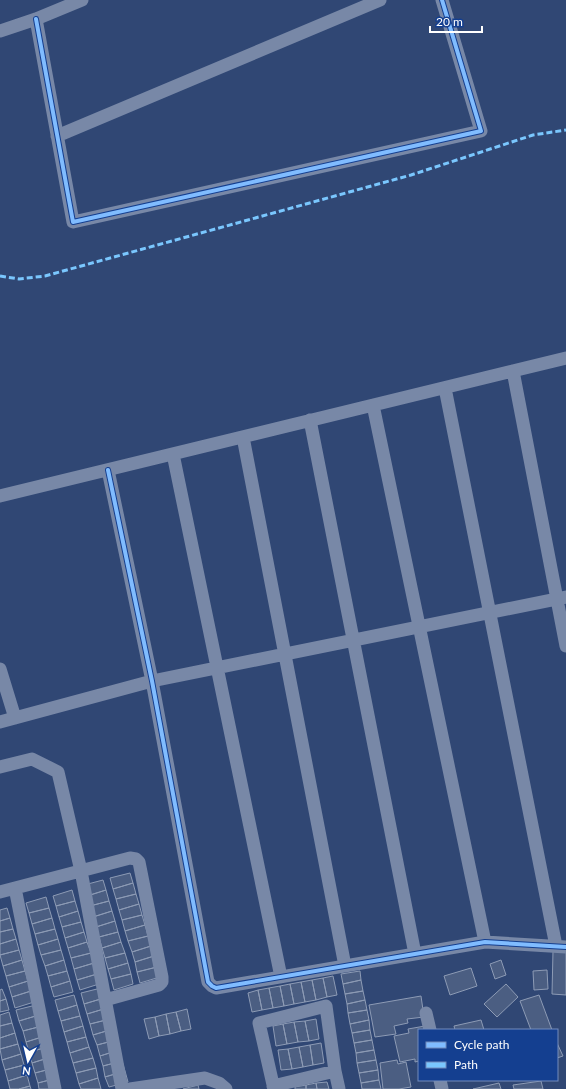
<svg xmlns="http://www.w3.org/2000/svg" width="566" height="1089" font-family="Lato,sans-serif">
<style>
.building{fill:#4b5e82;stroke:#8d9bb5}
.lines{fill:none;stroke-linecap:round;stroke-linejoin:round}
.street{stroke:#7888a7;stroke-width:13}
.quiet{stroke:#7ac7fe;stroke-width:3;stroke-dasharray:6 3;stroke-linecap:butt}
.cycleway-casing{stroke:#143f90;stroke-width:6}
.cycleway{stroke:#80bcff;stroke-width:4}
</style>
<rect width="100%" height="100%" fill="#304774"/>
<path class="building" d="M130,873L133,883L113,889L110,878Z
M103,880L106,890L87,896L84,885Z
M133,883L136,894L116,899L113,889Z
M72,890L75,901L56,906L53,896Z
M106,890L109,901L90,906L87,896Z
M136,894L139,904L119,910L116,899Z
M46,897L49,908L29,913L26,903Z
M75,901L78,911L59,917L56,906Z
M109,901L112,911L93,917L90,906Z
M139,904L142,915L122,920L119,910Z
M7,908L10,918L0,921V910Z
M49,908L52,918L32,924L29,913Z
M78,911L81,922L62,927L59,917Z
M112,911L115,921L96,927L93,917Z
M142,915L145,925L125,931L122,920Z
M10,918L13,929L0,932V921Z
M52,918L55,929L35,934L32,924Z
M115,921L118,932L99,937L96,927Z
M81,922L84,932L65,938L62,927Z
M145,925L148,936L128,941L125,931Z
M13,929L16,939L0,944V932Z
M55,929L58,939L38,945L35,934Z
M84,932L87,942L68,948L65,938Z
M118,932L121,942L102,948L99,937Z
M148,936L151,946L132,952L128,941Z
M16,939L19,950L0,955V944Z
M58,939L61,950L41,955L38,945Z
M87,942L91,953L71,958L68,948Z
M121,942L125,953L105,958L102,948Z
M151,946L154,956L135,962L132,952Z
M19,950L22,960L3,966L0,955Z
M61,950L64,960L45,966L41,955Z
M553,951H566V995L552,994Z
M91,953L94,963L74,969L71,958Z
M125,953L128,963L108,969L105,958Z
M154,956L157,967L137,972L135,962Z
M22,960L25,971L6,976L3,966Z
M64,960L67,971L48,976L45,966Z
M501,960L506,975L495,979L490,964Z
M94,963L97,974L77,980L74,969Z
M128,963L131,974L111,979L108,969Z
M157,967L160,977L140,983L137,972Z
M471,968L477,986L450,995L444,976Z
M547,970L548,989L534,990L533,971Z
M25,971L28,981L9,987L6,976Z
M67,971L70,981L51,987L48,976Z
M360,971L361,980L343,984L341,974Z
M97,974L99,984L80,990L77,980Z
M131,974L133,984L114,990L111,979Z
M333,976L337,995L327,997L323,978Z
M323,978L327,997L316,1000L312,980Z
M312,980L316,1000L305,1002L301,982Z
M361,980L363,991L345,994L343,984Z
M28,981L31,991L12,997L9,987Z
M70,981L73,992L54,997L51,987Z
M301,982L305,1002L294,1004L290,984Z
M290,984L294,1004L284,1006L280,986Z
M506,984L518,997L497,1017L484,1004Z
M280,986L284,1006L273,1008L269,988Z
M101,988L104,998L84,1004L81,993Z
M269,988L273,1008L262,1010L258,990Z
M2,989L6,999L0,1001V990Z
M258,990L262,1010L252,1012L248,993Z
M31,991L34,1002L15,1008L12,997Z
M363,991L365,1000L347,1004L345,994Z
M74,995L77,1005L58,1011L55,1000Z
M539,995L552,1030H531L520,1001Z
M421,996L424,1017L407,1019L408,1023L394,1026L396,1034L375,1037L369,1005Z
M104,998L107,1008L87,1014L84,1004Z
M6,999L9,1010L0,1012V1001Z
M365,1000L367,1010L348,1013L347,1004Z
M36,1005L39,1015L19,1021L16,1010Z
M77,1005L80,1016L61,1021L58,1011Z
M107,1008L110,1019L90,1024L87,1014Z
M187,1009L191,1029L181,1031L176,1012Z
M367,1010L369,1020L350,1024L348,1013Z
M9,1012L12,1023L0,1026V1015Z
M176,1012L181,1031L170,1034L166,1014Z
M166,1014L170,1034L159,1036L155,1017Z
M39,1015L42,1026L23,1031L19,1021Z
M80,1016L83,1026L64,1032L61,1021Z
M155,1017L159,1036L149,1039L144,1019Z
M110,1019L113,1029L93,1035L90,1024Z
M316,1019L319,1039L309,1041L305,1021Z
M369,1020L370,1030L352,1033L350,1024Z
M481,1020L484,1030H455L454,1026Z
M305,1021L309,1041L298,1042L294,1022Z
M294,1022L298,1042L287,1044L283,1024Z
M12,1023L15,1033L0,1038V1026Z
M283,1024L287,1044L276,1046L273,1026Z
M42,1026L45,1036L26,1042L23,1031Z
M83,1026L86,1037L67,1042L64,1032Z
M425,1026L426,1030H419V1061L415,1062V1059L400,1062L394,1036L409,1033L408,1029Z
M113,1029L116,1040L97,1045L93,1035Z
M370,1030L372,1040L354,1043L352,1033Z
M15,1033L18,1044L0,1049V1038Z
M45,1036L48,1047L29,1052L26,1042Z
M86,1037L89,1047L70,1053L67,1042Z
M116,1040L119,1050L100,1056L97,1045Z
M372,1040L374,1050L356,1053L354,1043Z
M321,1043L324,1063L313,1065L310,1045Z
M557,1043L563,1056L557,1058Z
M18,1044L21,1054L2,1060L0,1049Z
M310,1045L313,1065L303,1067L299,1047Z
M48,1047L51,1057L32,1063L29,1052Z
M89,1047L93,1058L73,1063L70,1053Z
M299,1047L303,1067L292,1069L288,1049Z
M288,1049L292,1069L281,1070L278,1050Z
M119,1050L122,1061L103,1066L100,1056Z
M374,1050L376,1060L357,1063L356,1053Z
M21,1054L24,1065L5,1070L2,1060Z
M51,1057L54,1068L35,1073L32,1063Z
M93,1058L96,1068L76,1073L73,1063Z
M376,1060L378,1070L359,1073L357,1063Z
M397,1060L398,1064L406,1062L411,1087L399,1089H383L380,1063Z
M122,1061L125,1071L105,1077L103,1066Z
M24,1065L27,1075L8,1081L5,1070Z
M54,1068L57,1078L38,1083L35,1073Z
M96,1068L98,1078L79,1084L76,1073Z
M378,1070L379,1080L361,1083L359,1073Z
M125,1071L128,1082L109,1087L105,1077Z
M27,1075L30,1086L19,1089H10L8,1081Z
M57,1078L58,1089H39L38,1083Z
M98,1078L101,1089H81L79,1084Z
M379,1080L381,1089H362L361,1083Z
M541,1081L543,1089H514L513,1085Z
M327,1082L329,1089H317L316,1083Z
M316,1083L317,1089H306V1085Z
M499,1083L501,1089H473Z
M198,1085L199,1089H183Z
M306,1085V1089H295V1087Z
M30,1086L31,1089H19Z"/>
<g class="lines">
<path class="street" d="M36,19L73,222L481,131L442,0
M0,31L36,19L82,0
M57,136L380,0
M513,371L566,646
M445,388L556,946
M373,405L485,942
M310,420L415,954
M243,437L345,966
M173,454L281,977
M108,470L152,681L208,982L212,986L216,988L485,942L566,947
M0,496L566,358
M0,669L15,718
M0,722L152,681L566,597
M0,767L32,759L58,772L81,871L122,1089
M15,888L55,1089
M0,892L130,858L136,859L139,862L162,977V982L159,985L105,1000
M426,1013L430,1030
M440,1080L442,1089
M273,1086L335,1071
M130,1089L205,1078L219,1083L226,1089
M274,1089L259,1023L326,1006L335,1071L339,1089"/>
<path class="quiet" d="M0,276L19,279L45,276L411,175L533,135L566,130"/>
<defs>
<path id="cycleway" d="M36,19L73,222L481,131L442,0
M108,470L152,681L208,982L212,986L216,988L485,942L566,947"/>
</defs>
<use href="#cycleway" class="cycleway-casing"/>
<use href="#cycleway" class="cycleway"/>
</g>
<rect x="418" y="1029" width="140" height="52" fill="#143f90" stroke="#728cbc"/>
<rect x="426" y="1042" width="20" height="6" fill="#80bcff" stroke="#728cbc"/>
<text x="454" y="1049" font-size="12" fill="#ffffff">Cycle path</text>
<rect x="426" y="1062" width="20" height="6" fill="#7ac7fe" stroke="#728cbc"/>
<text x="454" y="1069" font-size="12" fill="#ffffff">Path</text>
<g transform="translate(28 1061) rotate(188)" stroke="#143f90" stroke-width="3" paint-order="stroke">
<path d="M0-3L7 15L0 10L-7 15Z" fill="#ffffff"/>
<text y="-6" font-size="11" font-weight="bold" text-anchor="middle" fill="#ffffff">N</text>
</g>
<path d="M430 26v6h52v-6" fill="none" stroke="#ffffff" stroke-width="2"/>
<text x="436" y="26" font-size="12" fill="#ffffff" stroke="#143f90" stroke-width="3" paint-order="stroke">20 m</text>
</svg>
